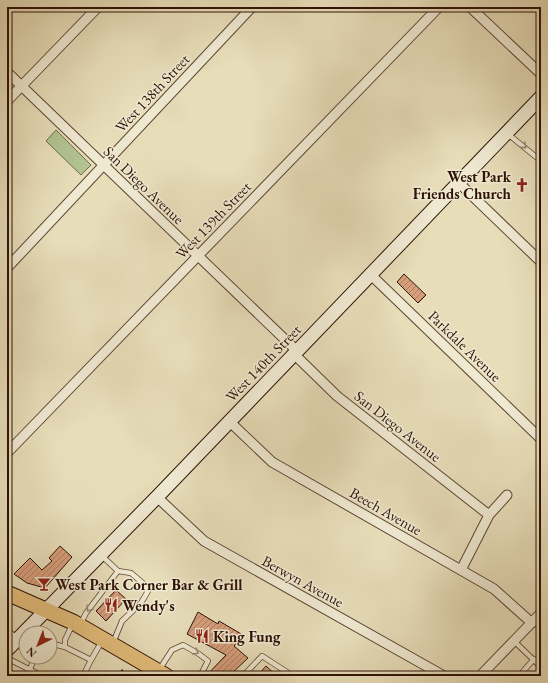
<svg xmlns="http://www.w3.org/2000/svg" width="548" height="683" font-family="'EB Garamond',serif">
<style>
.green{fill:#b2c291;stroke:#706a4c}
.building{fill:url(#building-hatch);stroke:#2f1206}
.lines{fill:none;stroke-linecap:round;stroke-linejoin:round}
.lane-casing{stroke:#5d4533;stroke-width:6}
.street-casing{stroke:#5d4533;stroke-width:11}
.secondary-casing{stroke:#2f1206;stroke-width:15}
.primary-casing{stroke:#2f1206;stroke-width:17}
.path{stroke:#2f1206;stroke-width:1.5;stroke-dasharray:3 2;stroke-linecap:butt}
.lane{stroke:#efe9d2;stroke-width:4.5}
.street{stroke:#efe9d2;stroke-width:9}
.secondary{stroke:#efe9d2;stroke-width:13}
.primary{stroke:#e4be7c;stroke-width:15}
.oneway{stroke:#998876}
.labels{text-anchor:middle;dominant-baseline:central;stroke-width:3;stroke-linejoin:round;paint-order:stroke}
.street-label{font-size:15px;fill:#2f1206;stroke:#efe9d2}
.poi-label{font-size:15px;font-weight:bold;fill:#2f1206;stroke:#efe9d2;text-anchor:start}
</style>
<defs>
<pattern id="building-hatch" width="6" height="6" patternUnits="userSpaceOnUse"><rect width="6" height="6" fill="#d69e7b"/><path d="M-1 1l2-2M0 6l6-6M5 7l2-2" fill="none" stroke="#ae7f63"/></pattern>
</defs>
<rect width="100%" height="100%" fill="#e7ddb9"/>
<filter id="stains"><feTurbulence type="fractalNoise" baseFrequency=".005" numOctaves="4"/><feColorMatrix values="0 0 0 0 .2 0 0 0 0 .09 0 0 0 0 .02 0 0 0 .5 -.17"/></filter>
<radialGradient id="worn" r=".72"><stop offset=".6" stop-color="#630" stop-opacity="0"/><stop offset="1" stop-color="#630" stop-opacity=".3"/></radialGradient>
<path class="green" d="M56,130L91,165L81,175L46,141Z"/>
<path class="building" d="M404,274L426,295L418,303L397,282Z
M60,546L72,557L45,588L27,583L14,574L30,558L42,570L52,561L49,558Z
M116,590L126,599L106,621L96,611Z
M198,612L218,624L219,621L243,635L234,646L248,658L229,676H206L226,655L187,634Z
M266,666L277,676H257Z"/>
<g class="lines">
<defs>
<path id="lane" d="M508,134L541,161
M102,556L118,571L131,573L145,585L148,591L141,603L122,621L113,643
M72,625L65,640V647L91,660L102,641
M80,625L86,613L118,571
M7,629L17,639
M514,641L541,667
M50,643L65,647
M7,658L42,676
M30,669L35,657
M159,670L172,650L183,645L199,654L208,661L200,676
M83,676L91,660
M243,676L262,656L293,676
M519,676L534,659"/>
<path id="street" d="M470,7L541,74
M7,72L297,351
M7,101L98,7
M459,183L541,262
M7,268L252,7
M370,274L541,439
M294,354L337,396L489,515
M229,421L272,462L494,589L532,623
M7,453L439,7
M157,497L204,541L444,676
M461,570L489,515L507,495
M480,676L541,613"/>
<path id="secondary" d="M7,650L157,497L541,97"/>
<path id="primary" d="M7,593L73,622L166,676"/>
</defs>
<use href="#lane" class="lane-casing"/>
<use href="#street" class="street-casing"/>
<use href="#secondary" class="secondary-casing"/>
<use href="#primary" class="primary-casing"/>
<path class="path" d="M118,676L123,669"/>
<use href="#lane" class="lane"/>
<use href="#street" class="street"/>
<use href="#secondary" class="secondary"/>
<use href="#primary" class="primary"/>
</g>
<defs><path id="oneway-chevron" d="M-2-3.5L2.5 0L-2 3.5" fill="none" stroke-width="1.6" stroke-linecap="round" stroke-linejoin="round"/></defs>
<g class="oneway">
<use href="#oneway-chevron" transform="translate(524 146) rotate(41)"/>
<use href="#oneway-chevron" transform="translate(89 609) rotate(123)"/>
<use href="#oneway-chevron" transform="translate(196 652) rotate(30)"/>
</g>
<defs>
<symbol id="church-bare" viewBox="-9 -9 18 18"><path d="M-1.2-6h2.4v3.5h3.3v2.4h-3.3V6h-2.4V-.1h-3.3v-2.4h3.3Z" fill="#8f2418" stroke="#efe9d2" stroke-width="2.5" paint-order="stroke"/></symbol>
<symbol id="bar-bare" viewBox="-9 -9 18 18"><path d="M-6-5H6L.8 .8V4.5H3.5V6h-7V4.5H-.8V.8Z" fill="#8f2418" stroke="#efe9d2" stroke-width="2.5" paint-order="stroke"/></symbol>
<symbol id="restaurant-bare" viewBox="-9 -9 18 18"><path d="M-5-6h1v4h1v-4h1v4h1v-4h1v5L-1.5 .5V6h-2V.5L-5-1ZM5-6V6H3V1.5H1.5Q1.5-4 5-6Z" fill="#8f2418" stroke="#efe9d2" stroke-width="2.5" paint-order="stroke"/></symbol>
</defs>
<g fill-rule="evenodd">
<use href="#church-bare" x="512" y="175" width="20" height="20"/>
<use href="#bar-bare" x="34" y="574" width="20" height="20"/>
<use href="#restaurant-bare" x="101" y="595" width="20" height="20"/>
<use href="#restaurant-bare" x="192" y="626" width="20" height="20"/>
</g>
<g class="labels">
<g class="street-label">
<text transform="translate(152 93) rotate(-47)">West 138th Street</text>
<text transform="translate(144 185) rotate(44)">San Diego Avenue</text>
<text transform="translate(213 220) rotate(-46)">West 139th Street</text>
<text transform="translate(465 346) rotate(44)">Parkdale Avenue</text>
<text transform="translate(263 363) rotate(-46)">West 140th Street</text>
<text transform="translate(398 426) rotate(38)">San Diego Avenue</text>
<text transform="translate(386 511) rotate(30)">Beech Avenue</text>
<text transform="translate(303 581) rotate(29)">Berwyn Avenue</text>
</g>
<g class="poi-label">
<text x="511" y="176" text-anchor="end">West Park<tspan x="511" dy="17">Friends Church</tspan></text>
<text x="55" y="584">West Park Corner Bar &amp; Grill</text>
<text x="122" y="605">Wendy's</text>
<text x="213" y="636">King Fung</text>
</g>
</g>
<rect width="548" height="683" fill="none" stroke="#e7ddb9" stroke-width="24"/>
<rect x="8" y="8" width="532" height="667" fill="none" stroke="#2f1206" stroke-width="2"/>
<rect x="12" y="12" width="524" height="659" fill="none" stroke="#2f1206"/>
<g transform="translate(38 645) rotate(223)"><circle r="19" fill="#efe9d2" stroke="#a29380"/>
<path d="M0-3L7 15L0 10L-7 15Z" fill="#8f2418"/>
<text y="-6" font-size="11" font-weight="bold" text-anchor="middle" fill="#2f1206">N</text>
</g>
<rect width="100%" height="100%" filter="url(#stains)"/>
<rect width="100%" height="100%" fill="url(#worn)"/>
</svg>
